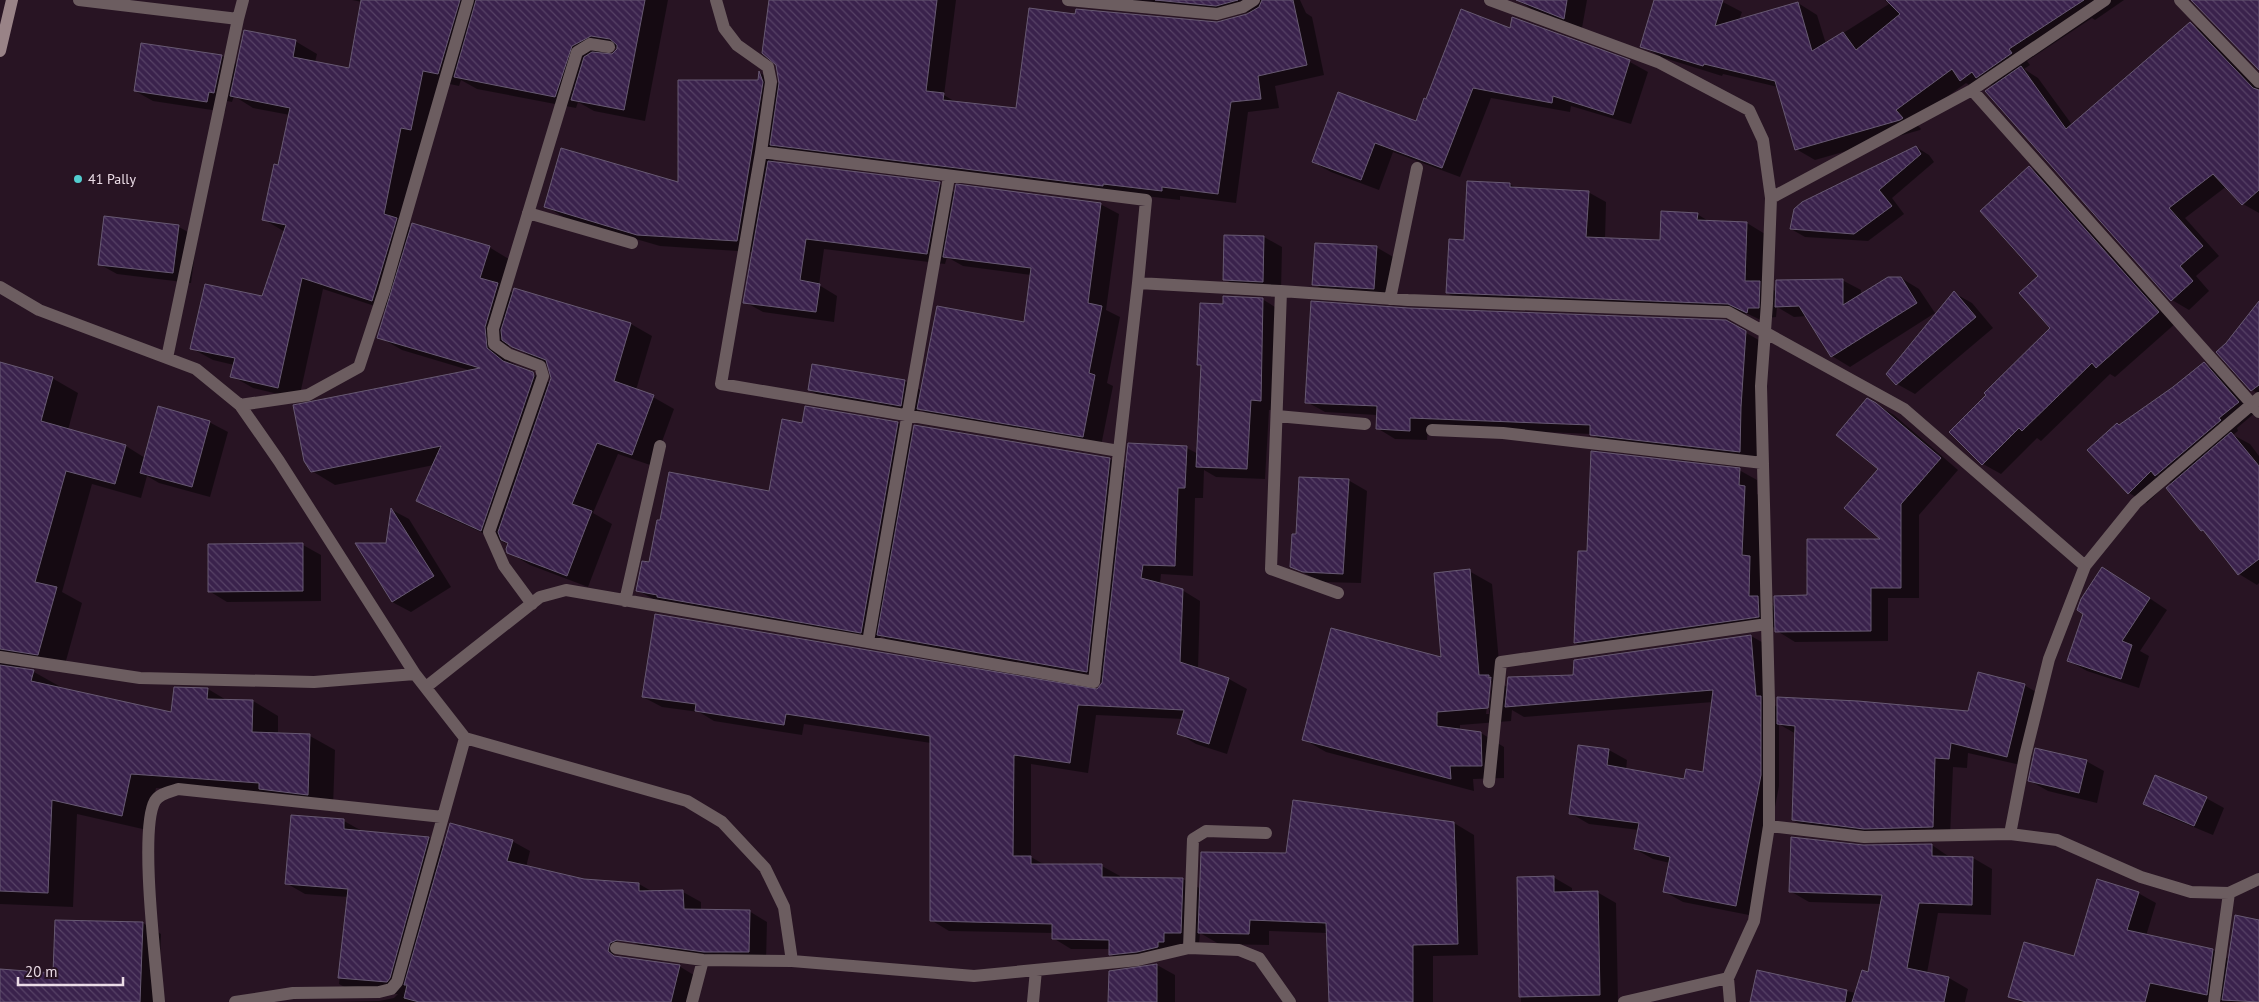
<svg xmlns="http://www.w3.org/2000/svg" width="2259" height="1002" font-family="'PT Sans',sans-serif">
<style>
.shadow{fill:#0007;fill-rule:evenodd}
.building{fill:url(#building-back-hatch);stroke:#675972}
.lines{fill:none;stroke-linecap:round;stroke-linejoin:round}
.minor{stroke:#6c5d60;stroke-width:12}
.secondary{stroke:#998387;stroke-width:12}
.poi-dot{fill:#52cdcf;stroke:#281423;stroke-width:2}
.labels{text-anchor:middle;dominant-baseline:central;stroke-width:4;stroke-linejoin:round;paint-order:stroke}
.poi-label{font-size:14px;fill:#ebdce6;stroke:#281423;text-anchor:start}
</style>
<defs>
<pattern id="building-back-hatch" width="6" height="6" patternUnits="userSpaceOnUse" patternTransform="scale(1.25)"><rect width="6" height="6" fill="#3a224c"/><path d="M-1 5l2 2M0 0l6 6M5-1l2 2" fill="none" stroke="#574266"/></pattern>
</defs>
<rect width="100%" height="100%" fill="#281423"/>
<path class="shadow" d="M352,0H668L645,121L594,111L578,102L576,108L477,89L461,80L459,86L445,83L406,225L412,228L489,247L512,261L504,288L514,293L631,324L652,336L636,390L653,397L674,409L653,466L618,454L593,513L612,524L588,587L530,565L508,552L509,543L505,541V543L441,514L418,501L434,465L335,485L312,471L472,371L402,350L379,337L387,310L323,289L299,399L253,388L232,376L234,365L213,360L191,348L263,298L285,232L263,219L279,166L290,115L253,108L234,96L232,102L227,101L225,112L153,101L135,91L222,56L238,65L295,41L317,54L315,62L350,69L362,2ZM613,47L619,48L613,56L599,54ZM508,343L534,358L548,364L552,378L550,383L510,362Z
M771,0H956L944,95L957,103L1018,110L1081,16L1217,23L1246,16L1253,11L1235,15L1126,0H1300L1306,13L1312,17L1324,75L1275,86L1279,108L1248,112L1236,203L1180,196V200L789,155L776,147L773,163L939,184L956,193L1100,204L1119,214L1106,310L1120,317L1107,383L1113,386L1101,446L936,419L920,409L919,416L827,400L809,390L813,365L905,381L922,391L1025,323L1031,275L963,266L947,257L945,264L824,249L819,285L837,296L834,322L763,312L745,302L753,252L660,246L567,219L545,206L679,184L759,81L760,73L780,84Z
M1517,0H1587L1582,28L1535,11Z
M1656,0H1719L1742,12L1739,20L1798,3L1817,15L1826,44L1889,4L1885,0H2124L2095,20L2092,18L2027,61L2030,65L2024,69L2038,78L2073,126L2190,24L2207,33L2259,87V213L2243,204L2227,186L2185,218L2219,256L2196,276L2209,291L2189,310L2172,300L1994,86L1990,84L1980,91L1966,83L1914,121L1921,129L1920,130L1815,160L1796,149L1778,87L1723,74L1722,76L1661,57L1642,46Z
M1513,19L1630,62L1648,72L1631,124L1571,106L1570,112L1491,98L1460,177L1393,152L1379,190L1331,172L1313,162L1416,122L1427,101L1511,29Z
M1916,147L1929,155L1934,162L1892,198L1904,214L1868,241L1805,237L1791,229Z
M2029,167L2047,178L2176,323L2115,377L2110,374L2041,441L2037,438L2001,474L1983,464L2052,328L2040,276Z
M1510,184L1517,189L1588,192L1606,202L1605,239L1661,241L1697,214L1710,222L1747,223L1765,234L1763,284L1777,292L1842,280L1861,290V296L1901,278L1919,289L1935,313L1850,367L1832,356L1807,316L1794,317L1777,307L1776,317L1766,318L1765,322L1748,314L1466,303L1447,293L1465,241Z
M105,217L179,227L197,237L191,283L117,274L99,264Z
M1264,237L1282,247L1281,292L1243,289L1224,279Z
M1376,247L1395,258L1392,299L1332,295L1314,284Z
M1954,293L1972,303L1993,328L1915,394L1897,384Z
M1262,299L1280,310L1278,410H1269L1265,479L1216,477L1204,470L1203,498H1195L1193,576L1161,574L1160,584L1182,590L1200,601L1198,669L1229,679L1247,689L1227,754L1196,744L1178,733L1183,719L1096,715L1088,773L1031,764V857L1045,865L1102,866L1120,876V878L1183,879L1201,889L1287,854L1454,823L1474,835L1478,955L1433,956V1002H1330L1327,933L1269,931V945L1219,944L1200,933L1199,943H1182V952L1128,964L1110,954V949H1071L1053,938V933L949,931L931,920V743L804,724L802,735L714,721L699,712L662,707L643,697L1098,691L1104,683L899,646L881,636L879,642L655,600L637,590L650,564L770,493L803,424L898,423L914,433L1110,459L1127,469L1187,448L1198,454L1202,367L1199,365L1224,306Z
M1408,309L1725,321L1764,343L1758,462L1609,444L1591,434L1428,427L1427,440L1395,439L1377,428V415L1325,412L1307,402Z
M2259,327V394L2252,390L2218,352Z
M0,363L52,378L78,393L68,430L126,446L145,458L209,422L228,432L210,497L159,483L147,476L141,498L92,484L62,592L82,603L64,668L23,663L18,669L34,672L59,686L58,688L172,714L208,689L228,701H253L278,716V734L310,736L335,750L333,808L274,796L156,788L147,830L77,814L73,907L0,904Z
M2204,364L2222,374L2256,412L2237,428L2238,431L2233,435L2250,444L2259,456V583L2257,585L2239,574L2206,533L2202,530L2172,484L2169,482L2147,503L2129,493L2120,426L2174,388Z
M1867,399L1894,415L1958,470L1919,515V598H1888V641L1795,642L1777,631L1776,627L1594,653L1576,643L1588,553L1739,470L1757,480V494L1763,497L1767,602L1776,607L1808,597L1884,541L1879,469Z
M1348,480L1367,491L1361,583L1322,582L1292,567L1298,535Z
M392,510L409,519L451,587L411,612L392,602Z
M209,545H303L321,555V601L227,602L209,591Z
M1469,571L1492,584L1501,684L1508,687L1574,676L1751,636L1769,646L1774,705L1778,707L1969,713L2024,685L2043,696L2025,766L1968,753L1967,768L1953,767L1950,837L1811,830L1793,820L1796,734L1779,724V786L1754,916L1683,902L1665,892L1670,863L1653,859L1635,849L1639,830L1589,824L1570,813L1609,750L1627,760L1626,770L1685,780L1704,774L1713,702L1524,717L1512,710L1511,721L1460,725V731L1481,733L1504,747V778L1473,779L1474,791L1326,752L1303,739L1442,658ZM1490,681H1492L1489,714H1486Z
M2121,579L2167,610L2140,651L2149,656L2139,688L2087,671L2069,661Z
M2086,761L2104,771L2097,803L2048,791L2030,781Z
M2206,798L2224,808L2213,835L2162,814L2144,803Z
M344,821L362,831L429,838L444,847L512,841L530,851L526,867L583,880L639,884L653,892H683L701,902V910L749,911L767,922L766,962L649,951L619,933L600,1002H337L379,1001L394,998L398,994H357L339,984L349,897L305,894L286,883Z
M1932,845L1951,858H1973L1992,869L1991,915L1938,913L1927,973L1949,978L1968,989L1965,1002H1751L1758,972L1856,993L1869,974L1882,904L1809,902L1790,891L1863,846Z
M1553,877L1572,888V893L1597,892L1616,903L1618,1002H1521L1518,878Z
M2138,893L2156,903L2146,936L2213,950L2230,960L2259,921V1002H2020L2010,996L2075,958Z
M143,923L161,934L158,1002H0V970L54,975Z
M1157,965L1175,975V1002H1110V972Z
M679,966L697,977L692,1002H621Z"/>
<path class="building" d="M361,0H460L438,74L423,71L411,130L401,128L384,214L397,218L372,301L302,278L278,388L230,377L235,358L190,349L205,284L262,296L286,225L262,220L274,164L278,165L290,108L230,96L244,30L296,40L293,57L349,68Z
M476,0H645L624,110L571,100L584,57L592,52L612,54L617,49V45L610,39L591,36L572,46L555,97L454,77Z
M769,0H937L926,91L944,93L943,100L1016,108L1029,8L1075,14L1076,9L1217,22L1247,14L1259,7L1262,0H1293L1307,65L1258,76L1261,99L1231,102L1218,194L1162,187V191L1103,184V186L770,145L779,83L776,65L762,53Z
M1155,0H1238L1216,6Z
M1516,0H1567L1564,19Z
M1654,0H1723L1715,26L1798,2L1812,51L1843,32L1856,50L1900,14L1886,0H2084L2009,49L2012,53L1976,78L1972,72L1960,81L1952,69L1896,110L1903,118L1900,120L1795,150L1775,81L1704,64L1703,66L1640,47Z
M2191,0H2259V70Z
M1461,9L1510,28L1512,17L1630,60L1613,115L1553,96L1552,103L1473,88L1442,168L1375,143L1361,180L1312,162L1338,92L1416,121L1424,98L1426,99Z
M2190,22L2253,88L2259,90V190L2242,205L2213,174L2169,208L2203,246L2180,266L2193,281L2171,301L1985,91L2021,66L2066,129Z
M141,43L222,55L214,93L209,92L207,102L134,91Z
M759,71L763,82L737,241L637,235L544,207L561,148L678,182V80H758Z
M1916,146L1921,154L1879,190L1892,206L1854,234L1790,229L1794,209L1802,202Z
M768,161L940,182L927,254L806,239L800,280L820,284L816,312L743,303Z
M2029,166L2159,312L2096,368L2092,363L2022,431L2019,428L1982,465L1949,432L1986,395L1984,393L2050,328L2019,293L2038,276L1980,211Z
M1467,181L1510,183V187L1589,191L1586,237L1660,240L1661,211L1698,213L1697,220L1747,222L1745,281H1760L1759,308H1748L1747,313L1728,304L1446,293L1449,239L1464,240Z
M956,184L1101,203L1088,303L1102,306L1089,373L1095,375L1083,437L917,409L937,306L1024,322L1031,268L943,257Z
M104,216L179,225L173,273L98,265Z
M412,223L490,246L480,278L498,283L485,327L487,348L503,361L533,372L534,376L481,531L416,501L441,446L311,472L304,461L293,405L480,368L377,338Z
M1224,235L1264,236L1263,282L1223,280Z
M1315,243L1377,246L1374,289L1312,285Z
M1888,277H1901L1917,303L1831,357L1799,306L1775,307L1776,280L1843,279V305Z
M514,288L631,323L614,381L654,395L632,455L597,443L572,504L592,511L567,576L507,553L506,549L508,543L501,540L498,532L551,378L546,360L512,347L502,340L501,330Z
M1954,291L1976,317L1896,385L1886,374Z
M1223,296L1263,298L1261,401L1251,400L1247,469L1196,467L1201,365H1197L1200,303L1223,304Z
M1311,301L1408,308L1726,320L1746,331L1741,407L1740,452L1590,435V425L1410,418V431L1376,429L1377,406L1305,403Z
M2259,301V385L2251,391L2216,352L2226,343Z
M0,362L53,377L41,421L126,445L115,484L66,471L35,582L57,587L38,655L0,649Z
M2204,362L2239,402L2219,418L2221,420L2155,476L2151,471L2128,494L2087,450L2117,423L2119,425L2173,387Z
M812,364L905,380L901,406L808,390Z
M1867,398L1876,403L1941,458L1901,504V588H1871V631L1775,632L1774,596L1807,595V539H1880L1844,508L1878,469L1836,435Z
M158,406L210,421L192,487L140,473Z
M805,406L898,422L861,633L657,597V595L636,591L642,561L649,562L657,520H660L669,472L769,491L782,419L802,423Z
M914,425L1110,458L1087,672L877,635Z
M2231,432L2259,466V559L2238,575L2203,530L2201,531L2166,488Z
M1128,443L1187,446L1185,488H1178L1175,566L1143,565L1141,578L1183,589L1180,662L1229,678L1209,744L1177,734L1184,710L1078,705L1070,763L1014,755L1013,856H1031V864H1102V877L1183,878L1181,933H1164V942H1158V947L1137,952L1109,955V940L1052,939V924L930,921V736L786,714L784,725L695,711L696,704L642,697L655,614L1097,689L1102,683Z
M1591,451L1740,468L1739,485L1745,486L1742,555L1750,556L1749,596H1758L1759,617L1574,643L1578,551H1587Z
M1299,477L1349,479L1343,574L1303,572L1290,567L1292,534H1296Z
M391,508L434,576L392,602L355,543H386Z
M303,543V591L208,592V544Z
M2102,567L2150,598L2122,641L2132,645L2121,679L2067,661L2083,614L2077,610L2081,599Z
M1470,569L1479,675H1489V678L1491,677L1488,708L1437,712V726L1481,732L1482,766H1450L1451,779L1302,740L1331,628L1441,657L1434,573Z
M1751,635L1756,696H1761V775L1736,906L1663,892L1670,857L1634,849L1639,823L1569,814L1578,745L1609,749L1607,765L1684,779L1686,769L1703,772L1713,690L1505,707L1508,677L1573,675L1574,660Z
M0,665L34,670L31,681L171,712L174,687L208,688L207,699L253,700L252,732L310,734L308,795L259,789V783L131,774L122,816L52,800L48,893L0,891Z
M1978,672L2025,684L2007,757L1951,743L1949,759L1935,758L1933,827L1864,829L1792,820L1795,726L1777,724V697L1858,701L1968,711Z
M2035,748L2087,760L2079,793L2028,781Z
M2155,775L2207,797L2194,826L2143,804Z
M1293,800L1454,822L1458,944L1413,945V1002H1329L1326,923L1250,920L1249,934L1198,933L1201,852L1286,853Z
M291,815L344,819V829L429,837L390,978L387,982L338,978L348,889L285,884Z
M450,823L513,840L507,861L584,879L639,883V891L683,890L684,909L750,910L749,952H704L617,940L610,943L608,951L614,956L680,965L671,1002H419L404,998L407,985H404Z
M1791,837L1863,845L1932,844V856L1973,857L1972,905L1919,903L1907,968L1949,977L1944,1002H1852L1862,970L1868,972L1882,895L1789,892Z
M1554,876V892L1598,891L1600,995L1519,997L1517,877Z
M2097,879L2139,892L2127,930L2213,949L2207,995L2150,983L2145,1002H2026L2008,997L2024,942L2074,956Z
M2235,915L2259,920V1002L2222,1000Z
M55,920L143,922L140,1002H0V969L53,973Z
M1157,964V1002H1108L1109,971Z
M1757,970L1847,990L1845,1002H1750Z"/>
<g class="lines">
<path class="minor" d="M79,0L238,19L167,358
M716,0L724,28L737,45L768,67L771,82L761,152
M1068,0L1217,14L1243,7L1254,0
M1490,0L1658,62L1749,110L1763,140L1771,198L1767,303L1761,386L1769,701V826L1754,921L1728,978L1624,1002
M2180,0L2259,82
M238,19L243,0
M1972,90L2259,412
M1771,198L1972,90L2105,0
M528,213L632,243
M1138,283L1119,451L721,384L761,152L1146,200L1138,283L1281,291L1271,569L1338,593
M0,287L39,310L196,369L240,405L279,461L415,674L465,738L687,801L722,822L765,868L784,907L792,961L974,976L1138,960L1189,948L1239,950L1259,958L1290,1002
M1281,291L1408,300L1728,312L1904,409L2085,566
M1390,299L1417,168
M240,405L308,395L359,367L384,291L468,0
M1277,416L1365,424
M1432,430L1503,433L1763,463
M625,601L660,446
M532,604L504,566L489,532L543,376L540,366L508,354L494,344L493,329L577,52L590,44L609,47
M868,642L1094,682L1119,451
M0,657L140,678L314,682L415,674
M426,687L540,597L566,590L868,642L949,177
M1489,782L1501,662L1767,624
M1769,826L1864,837L2010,834L2057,840L2141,877L2191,892L2229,893L2259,879
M2010,834L2025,756L2049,659L2085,566L2136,503L2259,398
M616,948L703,960L792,961
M1189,948L1193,839L1206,831L1266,833
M1728,978L1730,1002
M159,1002C156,964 139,829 155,801C160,793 170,792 178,789L443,817
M235,1002L293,993L379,992L391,989L397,982L465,738
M692,1002L703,960
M1033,1002L1036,970
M2214,1002L2229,893"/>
<path class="secondary" d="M0,51L12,0"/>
</g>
<circle class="poi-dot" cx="78" cy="179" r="5"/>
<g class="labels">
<g class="poi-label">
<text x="88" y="179">41 Pally</text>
</g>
</g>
<path d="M18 977v8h105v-8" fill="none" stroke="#ebdce6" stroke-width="2.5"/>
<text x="25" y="977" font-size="15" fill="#ebdce6" stroke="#281423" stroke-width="4" paint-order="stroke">20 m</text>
</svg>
